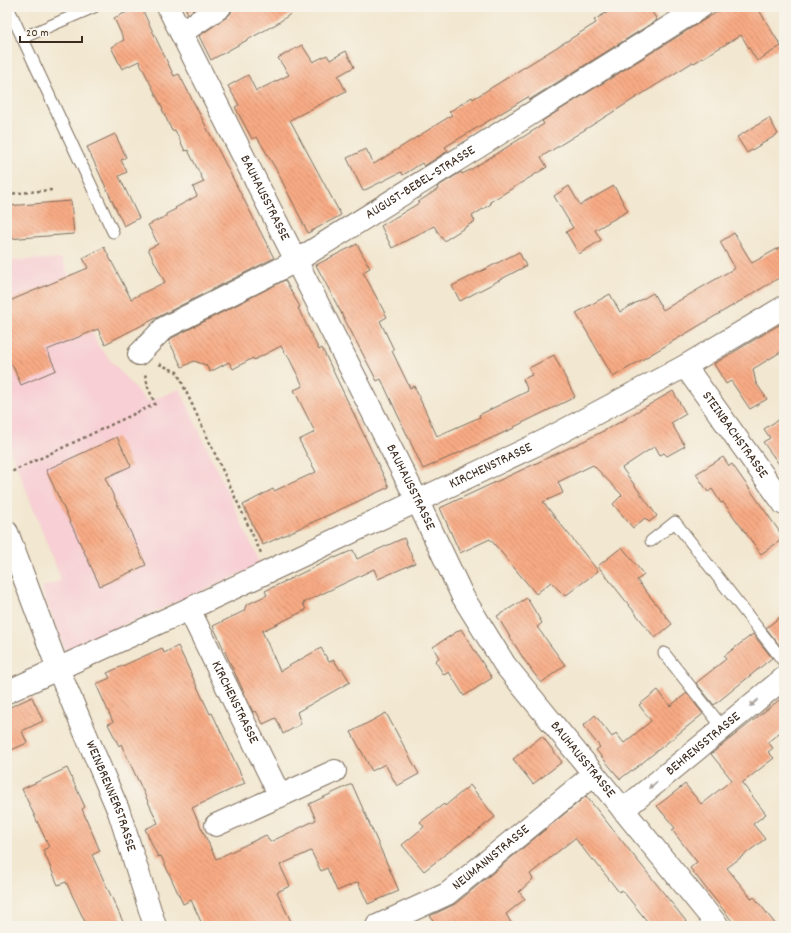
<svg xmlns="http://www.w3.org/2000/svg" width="791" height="933" font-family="Dekko,sans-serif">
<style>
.built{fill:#f7cfd4}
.building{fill:url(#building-back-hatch)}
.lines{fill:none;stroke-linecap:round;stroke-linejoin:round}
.lane-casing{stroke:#7b6c5c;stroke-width:13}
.street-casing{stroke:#7b6c5c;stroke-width:24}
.path{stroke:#7b6c5c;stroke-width:2.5;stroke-dasharray:3 3;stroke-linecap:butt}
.lane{stroke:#fff;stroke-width:11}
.street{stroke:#fff;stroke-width:22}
.oneway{fill:#a79f9a}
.labels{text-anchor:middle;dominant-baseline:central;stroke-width:3;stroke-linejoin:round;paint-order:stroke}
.street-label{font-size:14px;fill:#3b2a1e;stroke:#f7f3e8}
</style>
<defs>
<pattern id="building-back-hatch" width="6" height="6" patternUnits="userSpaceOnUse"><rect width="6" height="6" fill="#f8ab85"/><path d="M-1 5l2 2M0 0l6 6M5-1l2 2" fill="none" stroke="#ca8b6c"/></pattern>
</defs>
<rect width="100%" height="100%" fill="#f7f3e8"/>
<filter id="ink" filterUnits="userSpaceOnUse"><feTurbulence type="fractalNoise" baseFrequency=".025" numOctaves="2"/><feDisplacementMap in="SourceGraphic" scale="8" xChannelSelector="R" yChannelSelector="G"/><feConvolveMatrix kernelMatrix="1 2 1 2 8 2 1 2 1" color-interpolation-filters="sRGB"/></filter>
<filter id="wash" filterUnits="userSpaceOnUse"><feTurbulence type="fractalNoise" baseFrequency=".012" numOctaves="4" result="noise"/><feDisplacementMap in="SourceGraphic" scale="16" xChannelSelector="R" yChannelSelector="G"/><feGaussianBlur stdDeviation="0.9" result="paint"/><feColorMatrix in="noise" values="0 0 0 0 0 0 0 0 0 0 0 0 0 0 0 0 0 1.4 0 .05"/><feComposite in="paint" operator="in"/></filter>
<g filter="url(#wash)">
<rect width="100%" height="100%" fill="#f2e7d0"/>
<path class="built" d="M62,259L98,346L147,402L180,389L261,565L65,651L41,588L61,580L7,441V260Z"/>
<g id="blocks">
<path class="building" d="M138,7H141L174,76L179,74L274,258L105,344L98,329L47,350L56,370L21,385L12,364L7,366V302L88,268L83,258L104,247L131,299L165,282L148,249L158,244L148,225L166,216V214L176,209L175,208L197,196L193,187L204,182L188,150L185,151L175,130L172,131L162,109H163L139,61L122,69L111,47L124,40L114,18Z
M185,7H197L188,14Z
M232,7H300L278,23L211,60L199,36L227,17L231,13Z
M616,7H649L657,20L529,100L528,97L445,147L448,151L424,166L422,163L403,175L401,172L363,191L347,158L366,149L374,164L452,115L449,112L472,97L473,99L596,23L594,20Z
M725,7H757L781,46L757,61L741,35L694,63L693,62L541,157L547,167L490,202L491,204L472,216L475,221L444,241L434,226L392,248L381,226L419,203L418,202L438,189L437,187L461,172L462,174L470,170L544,124L542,121Z
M302,45L313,62L327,55L330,60L346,51L354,67L338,76L346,91L290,120L341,215L308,233L277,171L257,137L252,139L235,107L239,105L228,86L248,75L256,91L289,75L278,58Z
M769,118L778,134L747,153L737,137Z
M115,134L126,157L121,160L127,172L119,176L139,218L124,226L87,147Z
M569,186L580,205L614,186L628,211L595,230L601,240L579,254L566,232L573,228L554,196Z
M71,201L74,234L7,239V206Z
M734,233L752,263L784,245V275L613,377L576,313L610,294L620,312L653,293L663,310L735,268L720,242Z
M357,244L370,268L363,272L387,317L380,321L394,350L392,351L410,388L414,386L437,436L480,417L479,415L528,391L523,379L532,375L529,368L554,355L575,397L514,427V428L423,469L381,379L377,381L316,265Z
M519,252L526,266L460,301L452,286Z
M285,280L300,307L298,308L319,350L322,348L389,487L263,545L243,505L273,489L274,491L316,472L299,440L315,432L294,390L303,386L287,354L286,355L281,346L254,360L253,358L233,369L229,362L210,372L206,365L194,361L182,367L169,341L172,338Z
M784,322V350L753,369L756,383L767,399L750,409L731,381L726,384L714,364Z
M673,391L686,414L671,423L685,446L667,456L664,453L660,455L655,446L622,468L657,516L649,522L645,518L633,528L613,504L622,495L593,465L558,482L563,493L543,502L598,571L565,596L551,582L536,594L490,539L460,553L440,508L586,440L626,419V418Z
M784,416V471L763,442L770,438L764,429Z
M117,437L131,466L105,478L146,565L100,586L46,470Z
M723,457L729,466L732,464L784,538L761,554L723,502L721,503L712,489L708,492L696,474Z
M404,538L415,563L378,579L374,569L303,603L306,610L262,631L280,671L321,648L329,662L334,660L340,670L342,669L350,682L297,712L301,724L283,734L276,718L263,724L256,711L253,712L213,626L244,611L246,605L267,595L265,591L335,557V558L353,550L357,559Z
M622,547L644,575L637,580L672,624L655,638L598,566Z
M527,598L542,623L537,627L565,665L541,683L525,661L497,616Z
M784,614V649L783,650L766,628Z
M461,629L492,678L464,696L449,672L444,675L435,661L439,658L433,647Z
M753,634L772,658L714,705L696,683L726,659L724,656Z
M178,646L210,714L212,713L245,783L192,808L216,859L266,835L270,842L316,820L309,804L352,784L399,891L368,904L358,882L337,891L327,868L321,871L311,851L280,865L290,886L277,892L293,926H203L191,900L183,904L161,856L158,857L145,829L158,823L121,744L119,746L108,724L113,722L96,684L110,678L107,673L162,648L164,653Z
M658,690L670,706L687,693L703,714L632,771V770L620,779L596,750L600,747L583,726L595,715L612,737L616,733L624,743L651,721L639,705Z
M784,696V729L768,742L773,748L768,752L774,758L742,783L766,814L753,824L765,839L727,868L752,899L754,897L777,926H736L690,868L697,862L672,830L675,828L657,806L685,784L701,804L732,780L711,754Z
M32,697L43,721L22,731L27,743L7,752V704H9L10,707Z
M386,713L419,774L397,786L385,764L372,771L351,732Z
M542,736L562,762L533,784L513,759Z
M67,768L85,807L82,809L100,851L92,855L125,926H87L66,882L58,885L43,850L49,847L22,789Z
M470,785L495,817L470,837L469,836L424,871L402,845L424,827L420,822L444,804L445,806Z
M586,796L690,926H651L622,890L619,892L593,859L592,860L575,838L530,874L533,879L519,892L525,899L506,914L513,926H437L430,916L455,904Z"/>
</g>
</g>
<g filter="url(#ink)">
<use href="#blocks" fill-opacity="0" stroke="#7b6c5c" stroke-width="1"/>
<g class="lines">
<defs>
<path id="lane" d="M8,7L113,232
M22,38L94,7
M651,541L675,522L784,662
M664,653L723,728"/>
<g id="street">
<path id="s1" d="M168,7L418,502L463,597L505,665L718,926"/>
<path d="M181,33L220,7"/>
<path id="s2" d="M139,354L164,328L296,261L701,7"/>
<path id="s3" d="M685,366L784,504"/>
<path id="s4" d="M7,532L58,669L119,812L155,926"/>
<path id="s5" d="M189,609L280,796"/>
<path id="s6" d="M7,692L189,609L544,441L685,366L784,307"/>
<path id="s7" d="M623,810L784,678"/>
<path d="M216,825L335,771"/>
<path id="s8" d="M377,926L447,894L594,774"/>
</g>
</defs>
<use href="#lane" class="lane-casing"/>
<use href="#street" class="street-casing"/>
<path class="path" d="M7,194L52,190
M159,364L177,372L261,553
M7,474L155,404L148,387L145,374"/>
<use href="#lane" class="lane"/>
<use href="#street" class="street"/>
</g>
<defs><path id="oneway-solid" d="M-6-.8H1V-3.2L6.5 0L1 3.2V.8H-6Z"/></defs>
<g class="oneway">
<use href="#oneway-solid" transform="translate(754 703) rotate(141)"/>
<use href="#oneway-solid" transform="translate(653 785) rotate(141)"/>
</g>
</g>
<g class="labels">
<g class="street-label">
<text stroke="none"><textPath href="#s2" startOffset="331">AUGUST-BEBEL-STRASSE</textPath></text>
<text stroke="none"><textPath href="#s1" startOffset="214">BAUHAUSSTRASSE</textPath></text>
<text stroke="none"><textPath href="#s3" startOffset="85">STEINBACHSTRASSE</textPath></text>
<text stroke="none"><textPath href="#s6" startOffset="534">KIRCHENSTRASSE</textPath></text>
<text stroke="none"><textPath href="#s1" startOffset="538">BAUHAUSSTRASSE</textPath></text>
<text stroke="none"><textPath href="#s5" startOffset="104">KIRCHENSTRASSE</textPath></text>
<text stroke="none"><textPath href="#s7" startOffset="104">BEHRENSSTRASSE</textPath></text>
<text stroke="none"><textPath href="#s1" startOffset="862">BAUHAUSSTRASSE</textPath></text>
<text stroke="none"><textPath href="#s4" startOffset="284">WEINBRENNERSTRASSE</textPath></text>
<text stroke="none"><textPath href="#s8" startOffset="134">NEUMANNSTRASSE</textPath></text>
</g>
</g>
<rect width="791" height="933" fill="none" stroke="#f7f3e8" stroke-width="24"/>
<path d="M20 36v6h62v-6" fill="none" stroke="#3b2a1e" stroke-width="2"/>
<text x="26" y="36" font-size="12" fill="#3b2a1e" stroke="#f7f3e8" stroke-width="3" paint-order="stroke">20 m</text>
</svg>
